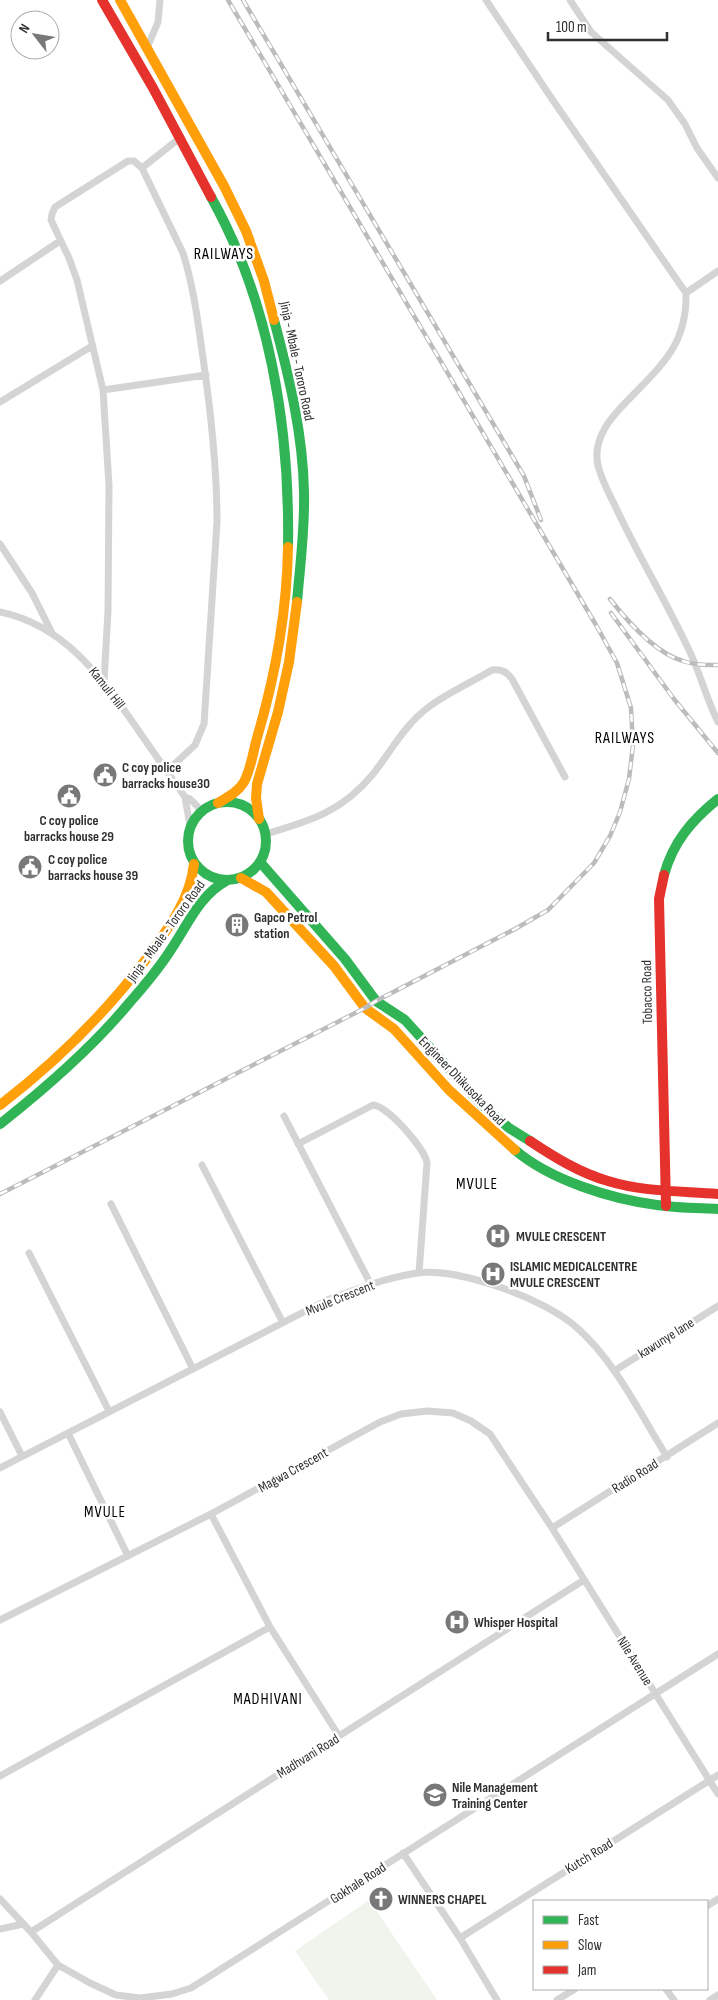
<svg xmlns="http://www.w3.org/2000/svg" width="718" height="2000" font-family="'Sofia Sans Condensed',sans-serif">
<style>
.green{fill:#eff5ed}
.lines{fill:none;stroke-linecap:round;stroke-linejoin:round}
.street{stroke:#d4d4d4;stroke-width:7}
.fast{stroke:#30b455;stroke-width:10}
.slow{stroke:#ff9f0a;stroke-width:10}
.jam{stroke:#e5322d;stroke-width:10}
.rail-casing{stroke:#bcbcbc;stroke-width:4.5}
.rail{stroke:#fff;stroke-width:2.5;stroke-dasharray:8;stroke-linecap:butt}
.labels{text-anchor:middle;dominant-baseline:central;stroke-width:5;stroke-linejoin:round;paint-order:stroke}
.street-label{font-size:14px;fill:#303030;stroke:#fff}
.poi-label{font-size:14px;font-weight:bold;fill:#303030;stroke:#fff;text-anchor:start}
.quarter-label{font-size:16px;letter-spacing:1px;fill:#000;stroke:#fff}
</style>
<rect width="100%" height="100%" fill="#fff"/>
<path class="green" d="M369,1900L437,2000H329L295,1951Z"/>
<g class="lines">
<path class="street" d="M486,0L552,99L686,293C687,343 664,363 632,396C622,406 612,416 605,428C597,442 594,457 600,472C604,485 611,497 617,510C639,557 666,601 688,648C700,672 706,698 718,722
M570,0L591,32L668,100L685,124L697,148L718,178
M147,48L158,22L160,0
M142,168L181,137
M0,281L60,241
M686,293L718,271
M103,390L206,375
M0,402L92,346
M0,544L32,593L52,633
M0,612C63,625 100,675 134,724C151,749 168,773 185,797
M104,682L108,611L109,485L103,390L77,280L69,258L51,220L52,214L55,207L128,161H134L142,168L183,253C194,288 198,323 203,358C211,413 217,467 217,522L204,724L195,745L167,771
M190,826L185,797L190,799L202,811
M266,834C310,821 342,812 373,774C392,750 405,724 430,706C449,692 472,682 492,670C502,669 507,672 512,679L565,777
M284,1116L370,1283
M298,1144L373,1105C388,1106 425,1149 427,1163L419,1273
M202,1165L283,1323
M111,1204L193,1369
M29,1253L109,1411
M614,1371L718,1306
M0,1412L22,1456
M68,1433L128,1556
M0,1468L327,1300C356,1289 385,1278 417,1273C458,1267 545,1299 576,1327C613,1358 641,1415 667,1457
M211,1514L270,1627L339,1736
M552,1528L718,1423
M0,1620L211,1514L380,1422L401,1414L427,1411L453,1413L471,1421L490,1434L552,1528L718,1794
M0,1776L270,1627
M403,1853L460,1938L497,2000
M0,1899L31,1932L58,1965L90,1983L116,1995L140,1998L172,1994L191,1988L718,1654
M707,1906L718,1899
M0,1929L23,1924
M31,1932L584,1580
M460,1938L718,1775
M666,1989L674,2000
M35,2000L58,1965
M557,2000L575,1989
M710,2000L718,1995"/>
<path class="fast" d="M211,197C270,302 290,428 288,547
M274,320C289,376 303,434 304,492C305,529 300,566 297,602
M188 841a39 39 0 1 1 78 0a39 39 0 1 1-78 0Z
M260,862L345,959L376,1001L405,1020L481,1104L509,1128L530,1141
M664,875C673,842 692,820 718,799
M0,1124C47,1087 92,1048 130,1002C145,985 160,967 172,948C188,924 200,895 226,881
M515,1150C550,1180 611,1199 657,1205C677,1208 698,1208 718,1209"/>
<path class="slow" d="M120,0L224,186L246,231L264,281L274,320
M218,803C228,797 238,792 244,782C251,769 253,752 257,738C275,677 287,611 288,547
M259,819L256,798L257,784L278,712L289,662L297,602
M241,878L266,892L334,966L365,1008L394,1029L449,1090L515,1150
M0,1105C56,1062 105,1014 147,958C168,929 190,900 194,864"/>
<path class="jam" d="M102,0L153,88L211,197
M664,875L659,899L666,1206
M530,1141C554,1157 580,1173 608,1181C643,1192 682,1191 718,1194"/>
<defs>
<path id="rail" d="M243,0L524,476L541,520
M610,599C628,622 655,653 683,661C694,665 706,665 718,665
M611,613L674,699L718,753
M0,1194L365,1008L376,1001L515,929L548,910L594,863L610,836L620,812L629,779L633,745L631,708L617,663L596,625L228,0"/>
</defs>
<use href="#rail" class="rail-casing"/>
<use href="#rail" class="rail"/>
</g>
<defs>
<symbol id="civic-disc" viewBox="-11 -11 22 22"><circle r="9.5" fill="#787878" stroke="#fff"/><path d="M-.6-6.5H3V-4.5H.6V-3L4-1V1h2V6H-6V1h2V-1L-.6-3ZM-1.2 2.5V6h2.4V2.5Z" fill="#fff"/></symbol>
<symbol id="building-disc" viewBox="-11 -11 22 22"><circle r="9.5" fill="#787878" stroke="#fff"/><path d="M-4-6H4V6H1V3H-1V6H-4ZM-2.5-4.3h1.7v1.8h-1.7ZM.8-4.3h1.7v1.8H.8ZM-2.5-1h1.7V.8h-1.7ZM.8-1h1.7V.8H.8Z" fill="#fff"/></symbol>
<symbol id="hospital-disc" viewBox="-11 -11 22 22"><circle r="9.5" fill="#787878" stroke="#fff"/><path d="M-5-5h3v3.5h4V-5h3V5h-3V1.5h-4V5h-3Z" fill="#fff"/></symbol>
<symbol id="university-disc" viewBox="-11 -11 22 22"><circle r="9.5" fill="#787878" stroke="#fff"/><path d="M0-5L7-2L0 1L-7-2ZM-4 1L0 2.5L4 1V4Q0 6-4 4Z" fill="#fff"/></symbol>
<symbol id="church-disc" viewBox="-11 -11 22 22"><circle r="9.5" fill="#787878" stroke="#fff"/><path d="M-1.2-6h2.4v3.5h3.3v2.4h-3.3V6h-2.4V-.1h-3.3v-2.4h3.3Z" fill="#fff"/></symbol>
</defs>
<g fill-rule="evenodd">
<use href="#civic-disc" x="91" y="761" width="28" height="28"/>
<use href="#civic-disc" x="55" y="782" width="28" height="28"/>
<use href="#civic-disc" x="16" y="853" width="28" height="28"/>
<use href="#building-disc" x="223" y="911" width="28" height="28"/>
<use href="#hospital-disc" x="484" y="1222" width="28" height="28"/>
<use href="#hospital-disc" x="479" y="1260" width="28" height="28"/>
<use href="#hospital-disc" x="443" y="1608" width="28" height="28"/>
<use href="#university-disc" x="421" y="1781" width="28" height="28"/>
<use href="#church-disc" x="367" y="1885" width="28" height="28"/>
</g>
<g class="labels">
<g class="street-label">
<text transform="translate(297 361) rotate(78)">Jinja - Mbale - Tororo Road</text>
<text transform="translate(107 688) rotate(52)">Kamuli Hill</text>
<text transform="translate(166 931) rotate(-54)">Jinja - Mbale - Tororo Road</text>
<text transform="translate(647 992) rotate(-91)">Tobacco Road</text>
<text transform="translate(462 1081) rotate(46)">Engineer Dhikusoka Road</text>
<text transform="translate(340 1298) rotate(-22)">Mvule Crescent</text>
<text transform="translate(666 1338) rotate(-32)">kawunye lane</text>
<text transform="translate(293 1470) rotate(-29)">Magwa Crescent</text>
<text transform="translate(635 1476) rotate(-32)">Radio Road</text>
<text transform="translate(635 1661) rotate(58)">Nile Avenue</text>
<text transform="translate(308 1756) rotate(-32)">Madhvani Road</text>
<text transform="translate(589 1856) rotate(-32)">Kutch Road</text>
<text transform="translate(358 1883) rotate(-33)">Gokhale Road</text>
</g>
<g class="poi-label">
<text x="122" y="767">C coy police<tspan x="122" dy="16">barracks house30</tspan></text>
<text x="69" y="820" text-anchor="middle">C coy police<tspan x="69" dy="16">barracks house 29</tspan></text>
<text x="48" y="859">C coy police<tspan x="48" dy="16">barracks house 39</tspan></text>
<text x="254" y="917">Gapco Petrol<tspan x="254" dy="16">station</tspan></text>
<text x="516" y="1236">MVULE CRESCENT</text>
<text x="510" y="1266">ISLAMIC MEDICALCENTRE<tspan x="510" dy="16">MVULE CRESCENT</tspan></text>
<text x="474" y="1622">Whisper Hospital</text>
<text x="452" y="1787">Nile Management<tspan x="452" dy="16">Training Center</tspan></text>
<text x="398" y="1899">WINNERS CHAPEL</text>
</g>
<g class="quarter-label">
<text x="224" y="254">RAILWAYS</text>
<text x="625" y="738">RAILWAYS</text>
<text x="477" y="1184">MVULE</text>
<text x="105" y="1512">MVULE</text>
<text x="268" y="1699">MADHIVANI</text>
</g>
</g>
<rect x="533" y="1900" width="175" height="90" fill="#ffffff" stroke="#acacac"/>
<rect x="543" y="1916" width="25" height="8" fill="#30b455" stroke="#acacac"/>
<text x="578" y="1925" font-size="15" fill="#303030">Fast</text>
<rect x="543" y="1941" width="25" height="8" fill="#ff9f0a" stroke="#acacac"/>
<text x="578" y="1950" font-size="15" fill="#303030">Slow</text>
<rect x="543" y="1966" width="25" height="8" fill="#e5322d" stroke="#acacac"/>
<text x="578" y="1975" font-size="15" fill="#303030">Jam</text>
<g transform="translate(35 35) rotate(301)"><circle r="24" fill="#ffffff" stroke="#acacac"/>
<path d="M0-4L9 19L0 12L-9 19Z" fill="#787878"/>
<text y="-8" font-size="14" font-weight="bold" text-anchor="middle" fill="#303030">N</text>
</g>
<path d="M548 32v8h119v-8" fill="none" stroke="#303030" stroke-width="2.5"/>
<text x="556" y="32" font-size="15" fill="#303030" stroke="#ffffff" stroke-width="4" paint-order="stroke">100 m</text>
</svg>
